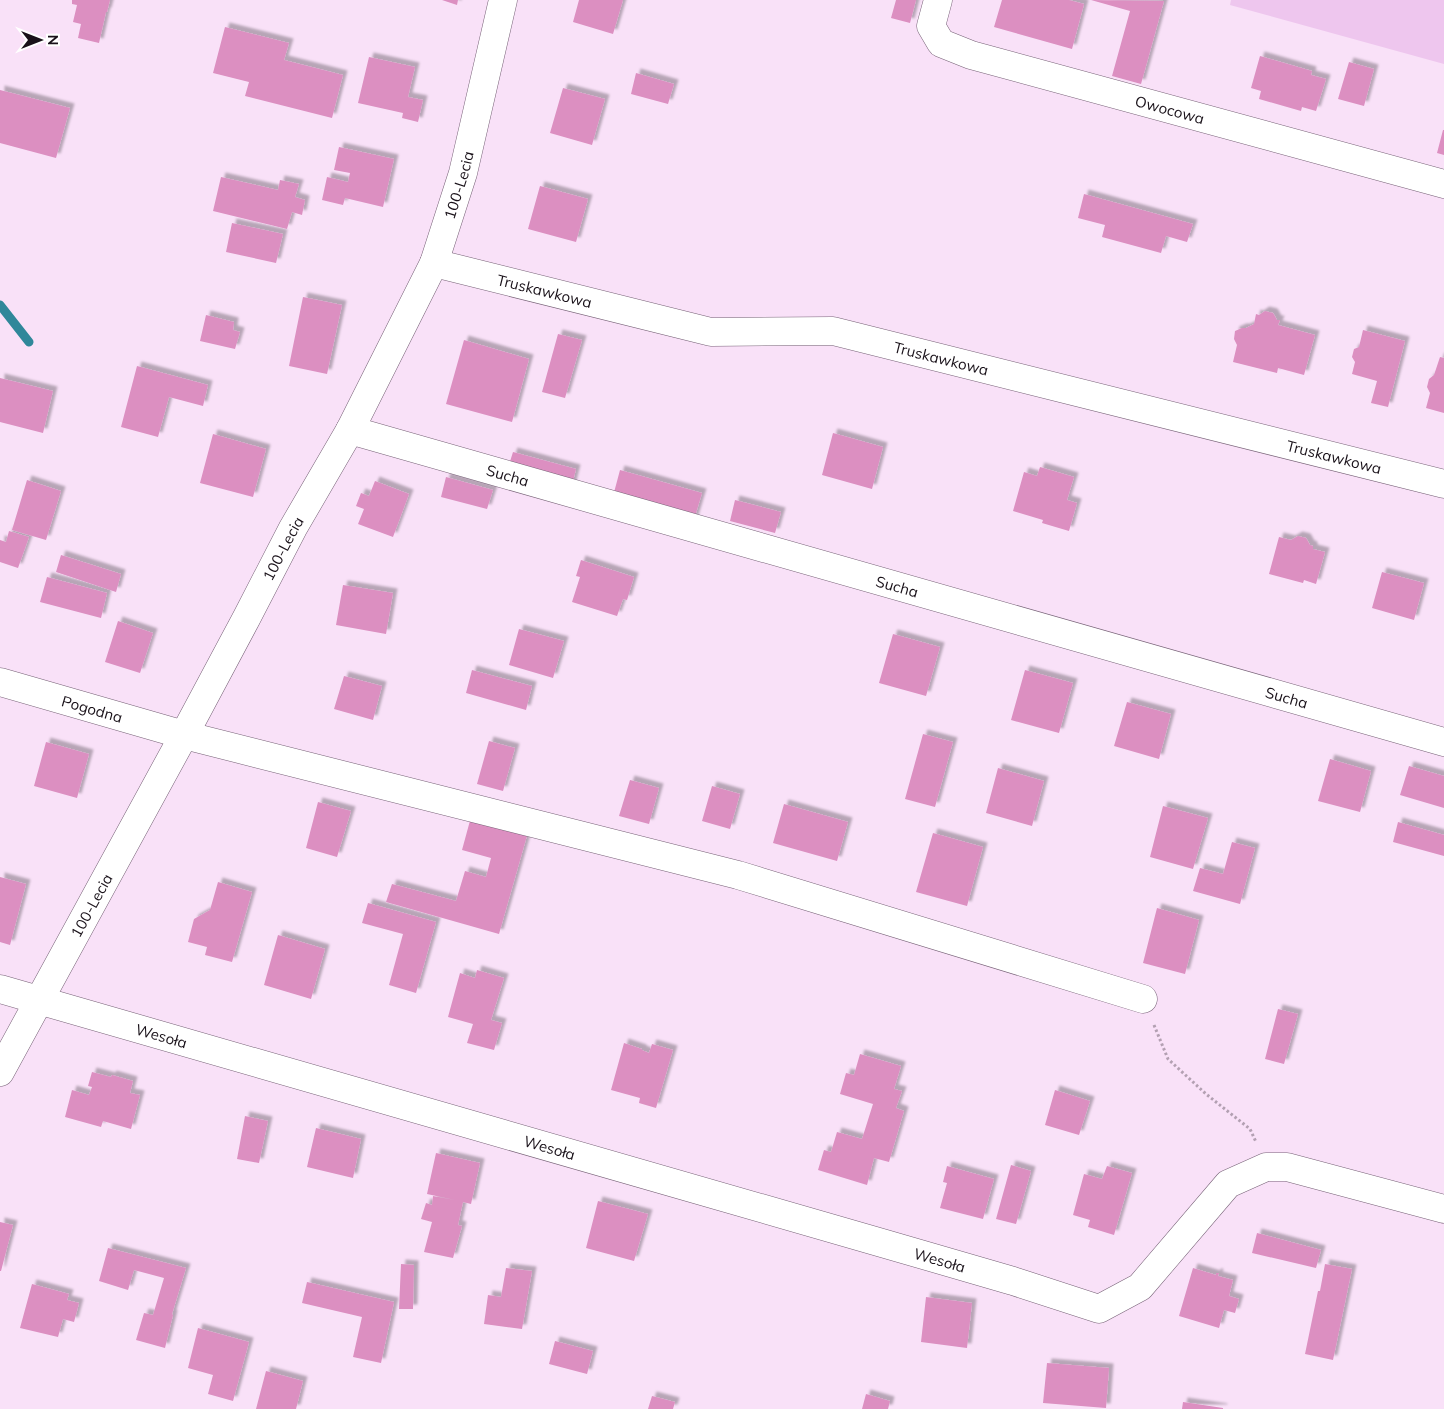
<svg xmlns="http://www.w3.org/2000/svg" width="1444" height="1409" font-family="Mulish,sans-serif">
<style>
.green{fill:#eec6ee}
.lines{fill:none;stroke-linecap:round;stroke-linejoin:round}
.stream{stroke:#30879a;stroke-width:9}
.building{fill:#dc8fc1;filter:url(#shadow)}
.minor-casing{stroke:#766176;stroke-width:29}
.path{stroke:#b3a0b2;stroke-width:3;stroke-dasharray:2.5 2.5;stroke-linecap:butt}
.minor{stroke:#fff;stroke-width:28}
.labels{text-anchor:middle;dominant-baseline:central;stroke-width:4;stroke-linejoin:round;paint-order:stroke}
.street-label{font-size:15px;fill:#191119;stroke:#fff}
</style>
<defs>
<filter id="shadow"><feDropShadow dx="4.5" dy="-4.5" stdDeviation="1" flood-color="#0004"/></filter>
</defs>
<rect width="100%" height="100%" fill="#f9e1f8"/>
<path class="green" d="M1231,0H1444V64L1230,5Z"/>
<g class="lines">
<path class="stream" d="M0,305L29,342"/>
</g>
<path class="building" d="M72,0H110L107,12H106L99,43L78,38L81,24L73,22L77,5L72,4Z
M442,0H458L457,5Z
M579,0H623L613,34L573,22Z
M896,0H916L910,23L891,18Z
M1002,0H1069L1084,4L1072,49L994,27Z
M1091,0L1164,1L1141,84L1112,76L1130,11Z
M225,27L289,43L284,60L343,75L332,118L245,96L249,82L213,73Z
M1260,56L1312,71L1311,75L1326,79L1316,111L1302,107L1301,111L1259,99L1261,91L1251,88Z
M369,57L415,67L408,97L423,100L418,122L402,118L403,113L358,103Z
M1349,62L1374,69L1364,106L1338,99Z
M636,73L674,84L668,104L631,94Z
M563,88L605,99L592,145L550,133Z
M0,90L70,108L56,158L0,143Z
M1443,130H1444V155L1437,153Z
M339,147L394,159L383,207L345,198L343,205L322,200L327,177L348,182L350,173L334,170Z
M221,177L278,190L280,180L299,184L295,197L305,200L302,215L292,212L287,229L213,211Z
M540,186L588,199L576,242L528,229Z
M1084,194L1193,224L1187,242L1166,236L1161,253L1102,237L1105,225L1078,218Z
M232,223L283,234L276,263L226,252Z
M303,297L342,305L327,374L289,366Z
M1265,311L1273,313L1277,320H1280L1278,325L1315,335L1304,375L1278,368L1277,373L1233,362L1237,345L1234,339L1235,331L1242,328H1246L1254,324L1256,314L1259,315Z
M206,315L234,322L233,330L240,332L235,349L200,341Z
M1363,330L1405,341L1388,407L1371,403L1377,381L1352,374L1355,362L1352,357L1354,349L1359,347Z
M558,334L582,340L565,398L542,392Z
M464,340L529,359L512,422L446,404Z
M1440,357L1444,358V413L1426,408L1430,393L1427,387L1429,379L1434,375Z
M137,366L208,385L203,406L169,397L158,437L121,427Z
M0,378L53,391L43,433L0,422Z
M833,433L883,447L872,489L822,475Z
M213,434L266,449L253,497L200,483Z
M513,452L576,469L571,489L507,471Z
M1040,467L1074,477L1067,500L1077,503L1069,531L1042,523L1043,520L1013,511L1024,472L1037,476Z
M620,470L702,493L693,523L612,500Z
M446,477L493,490L487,509L441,497Z
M27,480L61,491L46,540L12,530Z
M375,481L409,494L393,537L358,524L364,509L356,506L361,493L369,496Z
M735,500L781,512L775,533L730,521Z
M9,531L29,537L18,568L0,562V540L6,542Z
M1298,536L1306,538L1310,545L1313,546V549L1325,552L1316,584L1304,580L1303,583L1269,574L1279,537L1291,540Z
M61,555L121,574L116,592L56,572Z
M581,560L634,577L627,600L623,599L617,616L572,602L580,577L576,576Z
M1382,572L1424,583L1414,620L1372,608Z
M47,577L107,593L101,618L40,602Z
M343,585L393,593L386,634L336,625Z
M118,621L153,633L140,673L105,662Z
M519,629L564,641L553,678L509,665Z
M893,634L940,647L926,696L879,683Z
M472,670L532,686L526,710L466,693Z
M1025,670L1073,683L1059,733L1011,720Z
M344,676L382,686L373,720L334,709Z
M1127,702L1171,714L1159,759L1114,746Z
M923,734L953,742L935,807L905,799Z
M489,741L515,748L503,791L477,784Z
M46,742L89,754L77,798L34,786Z
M1330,759L1371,771L1360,812L1318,801Z
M1409,766L1444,776V808L1400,795Z
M998,768L1044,781L1032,826L986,813Z
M630,780L659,788L649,824L619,816Z
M712,786L740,794L730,829L702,821Z
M318,802L351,811L337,857L306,848Z
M784,804L848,822L837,861L773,843Z
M1163,806L1208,818L1193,869L1150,857Z
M471,817L528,832L499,934L386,902L392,884L456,901L465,871L486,877L491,858L462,850Z
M1398,822L1444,835V856L1393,842Z
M933,833L983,847L967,906L916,892Z
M1232,842L1255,848L1240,904L1193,891L1200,868L1223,874Z
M0,877L26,884L10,945L0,942Z
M218,882L252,892L232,962L205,955L207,947L188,942L194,919L210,910Z
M368,903L436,922L416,993L389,985L403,934L362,923Z
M1157,908L1199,920L1185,974L1143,963Z
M278,935L325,949L311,999L264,985Z
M477,970L504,978L491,1020L502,1023L494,1050L467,1043L473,1024L448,1017L460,973L475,978Z
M1278,1009L1298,1014L1284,1064L1265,1059Z
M624,1043L642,1049V1050L649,1053L652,1044L673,1050L656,1108L639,1103L640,1098L611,1090Z
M860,1054L901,1066L894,1089L902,1091L896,1108L904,1111L889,1162L874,1158L867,1185L818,1170L824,1150L831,1152L837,1132L862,1139L873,1104L840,1094L846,1073L854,1075Z
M92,1072L111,1077L112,1075L133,1081L130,1093L140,1095L131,1129L103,1121L101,1127L65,1117L72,1090L89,1095L92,1087L88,1086Z
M1055,1090L1090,1101L1079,1135L1045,1125Z
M245,1116L268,1121L259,1163L237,1159Z
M316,1128L361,1139L353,1178L307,1167Z
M436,1153L480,1163L471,1204L463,1202L458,1225L462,1226L453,1258L424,1252L432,1222L421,1219L426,1203L432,1205L433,1196L455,1200L427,1194Z
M1011,1165L1031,1171L1016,1224L996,1219Z
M947,1166L994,1179L983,1219L940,1208L947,1183L943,1182Z
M1107,1166L1132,1173L1114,1235L1088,1227L1090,1220L1073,1215L1084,1174L1102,1179Z
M598,1201L648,1214L634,1261L586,1248Z
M0,1222L13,1225L1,1271H0Z
M1257,1233L1321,1250L1316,1268L1252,1253Z
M108,1248L186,1268L172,1314L173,1315L165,1348L136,1340L144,1313L153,1315L164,1278L134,1270L128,1290L99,1281Z
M401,1264L414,1265L413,1309H399Z
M1325,1264L1352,1269L1333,1360L1305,1354L1318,1291H1320Z
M506,1268L532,1271L522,1329L484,1324L488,1295L501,1297Z
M1193,1268L1216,1275V1273H1219L1218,1276L1233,1280L1229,1296L1239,1299L1235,1313L1224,1310L1219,1328L1179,1316Z
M307,1282L394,1302L381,1363L353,1357L362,1317L302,1303Z
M32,1284L69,1294L67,1300L79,1303L74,1322L63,1319L58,1337L20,1328Z
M926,1297L972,1303L967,1348L921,1342Z
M198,1328L249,1342L233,1401L208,1394L213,1375L188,1368Z
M555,1341L593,1351L587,1374L549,1364Z
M1047,1363L1109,1368L1106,1408L1043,1403Z
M266,1371L303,1381L296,1409H256Z
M866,1394L890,1401L888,1409H862Z
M652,1396L675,1402L673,1409H648Z
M1183,1402L1223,1408V1409H1182Z"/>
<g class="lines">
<defs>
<g id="minor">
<path id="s1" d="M938,0L931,26L941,43L971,55L1444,184"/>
<path id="s2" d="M434,263L711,332L833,331L1444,484"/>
<path id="s3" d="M350,430L1444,742"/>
<path id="s4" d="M0,682L184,735L738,875L1143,999"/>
<path id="s5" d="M0,989L882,1243L1013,1281L1099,1309L1140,1287L1228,1184L1266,1167H1287L1444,1209"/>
<path id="s6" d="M0,1072L184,735L247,617L293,528L350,430L434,263L463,173L503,0"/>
</g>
</defs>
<use href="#minor" class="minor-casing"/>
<path class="path" d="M1154,1025L1168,1059L1206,1094L1250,1129L1256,1142"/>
<use href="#minor" class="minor"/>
</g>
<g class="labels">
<g class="street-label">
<text stroke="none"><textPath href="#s1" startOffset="285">Owocowa</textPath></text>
<text stroke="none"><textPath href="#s6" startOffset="1000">100-Lecia</textPath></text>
<text stroke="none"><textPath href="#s2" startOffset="114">Truskawkowa</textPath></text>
<text stroke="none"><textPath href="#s2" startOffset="519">Truskawkowa</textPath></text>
<text stroke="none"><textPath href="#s2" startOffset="924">Truskawkowa</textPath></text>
<text stroke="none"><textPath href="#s3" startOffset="164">Sucha</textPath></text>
<text stroke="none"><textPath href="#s6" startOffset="595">100-Lecia</textPath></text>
<text stroke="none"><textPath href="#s3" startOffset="569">Sucha</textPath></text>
<text stroke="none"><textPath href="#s3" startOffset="974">Sucha</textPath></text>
<text stroke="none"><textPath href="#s4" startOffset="96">Pogodna</textPath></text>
<text stroke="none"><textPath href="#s6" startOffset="190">100-Lecia</textPath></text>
<text stroke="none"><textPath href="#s5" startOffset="168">Wesoła</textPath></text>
<text stroke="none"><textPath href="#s5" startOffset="572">Wesoła</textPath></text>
<text stroke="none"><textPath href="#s5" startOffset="978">Wesoła</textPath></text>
</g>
</g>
<g transform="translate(40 40) rotate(90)" stroke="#ffffff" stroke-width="4" paint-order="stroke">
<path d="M0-4L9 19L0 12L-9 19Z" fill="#191119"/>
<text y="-8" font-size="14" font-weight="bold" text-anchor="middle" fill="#191119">N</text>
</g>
</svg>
